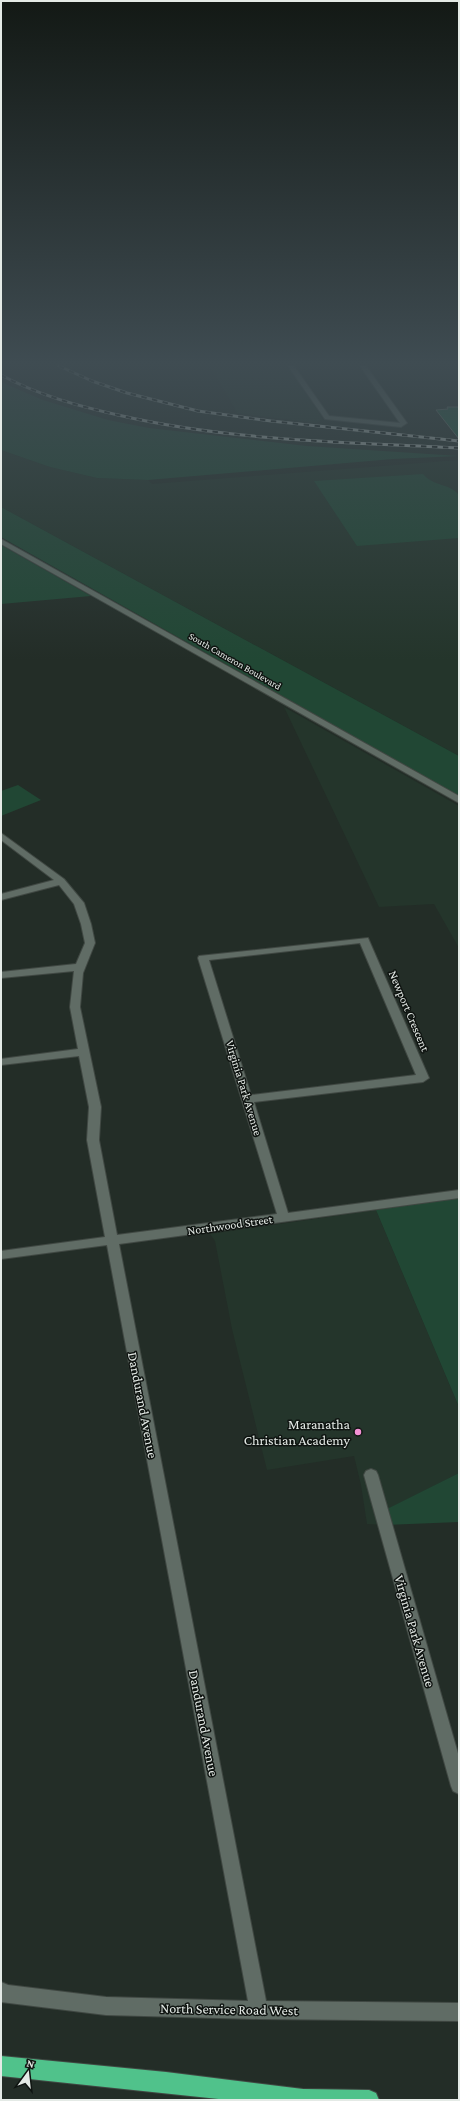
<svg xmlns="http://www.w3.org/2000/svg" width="460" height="2101" font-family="'Crimson Pro',serif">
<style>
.built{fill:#24352b}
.green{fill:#214734}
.building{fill:#1c6041;stroke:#6a766f}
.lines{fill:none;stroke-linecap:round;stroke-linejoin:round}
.street-casing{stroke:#404843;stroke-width:2}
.highway-casing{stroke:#404843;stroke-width:2}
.street{fill:#606c65;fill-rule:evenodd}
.highway{fill:#50c28b;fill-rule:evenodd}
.rail-casing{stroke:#b8bfba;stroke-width:3}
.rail{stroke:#0f1411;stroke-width:2;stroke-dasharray:5.5;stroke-linecap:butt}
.poi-dot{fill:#f391d5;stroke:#0f1411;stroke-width:1.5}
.labels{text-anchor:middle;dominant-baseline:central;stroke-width:3;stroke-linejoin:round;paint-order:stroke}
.far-street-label{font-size:10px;fill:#e4eae6;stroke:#0f1411}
.street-label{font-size:12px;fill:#e4eae6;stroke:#0f1411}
.near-street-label{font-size:14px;fill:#e4eae6;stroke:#0f1411}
.near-poi-label{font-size:14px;fill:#e4eae6;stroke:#0f1411;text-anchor:end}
</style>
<rect width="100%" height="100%" fill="#232d27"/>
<path class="built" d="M211,366H288L323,419L316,423L237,413Z
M1,450L50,467L97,478L148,480L152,484L459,460V756L1,507Z
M284,707L459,806V948L434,904L379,907Z
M376,1210L459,1407V1473L382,1512L385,1525L367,1524L361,1485L354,1456L267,1470L232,1329L215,1241L210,1234Z"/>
<path class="green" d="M1,382L43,400L108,420L149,428L307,446L459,456L393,459L148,480L97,478L50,467L1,450Z
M423,474C434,487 450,483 459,495V538L357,546L314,481Z
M1,507L459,756V796L1,537Z
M1,545L91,596L1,604Z
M18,785L41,800L1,816V791Z
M459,1198V1407L376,1210Z
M459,1473V1522L385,1525L381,1512Z"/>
<path class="building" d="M447,407H459V439L436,410L448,409Z"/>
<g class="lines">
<defs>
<path id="street" d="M288,366H294L329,416L400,423L360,366H366L407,423L401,427L325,419Z
M1,539L459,796V803L1,544Z
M1,833L64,879L84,903L91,924L95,943L83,973L80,1007L101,1107L99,1140L117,1235L277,1214L198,958L199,956L368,938L429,1078L423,1082L254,1102L288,1213L459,1190V1198L119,1244L266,2001L459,2003V2021L259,2019L106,2015L1,2002V1982L8,1985L106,1997L248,2001L107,1245L1,1259V1251L105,1237L87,1140L89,1107L79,1056L1,1065V1059L78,1049L70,1007L74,971L1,978V972L76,964L85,943L81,924L74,904L59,885L1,900V894L54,880L1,840ZM360,943L416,1075L251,1095L209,960Z
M371,1469L376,1471L378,1475L459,1757V1794L453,1791L451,1786L364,1475L366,1471Z"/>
<path id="highway" d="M1,2056L166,2072L303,2089L369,2090L376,2093L379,2100H228L1,2076Z"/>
</defs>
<use href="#street" class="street-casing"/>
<use href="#highway" class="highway-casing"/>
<use href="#street" class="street"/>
<use href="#highway" class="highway"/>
<defs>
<path id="rail" d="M59,366L92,381L127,393L198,411L271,421L459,441
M1,375C38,395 78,406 118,415C230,441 345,442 459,448"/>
</defs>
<use href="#rail" class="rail-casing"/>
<use href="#rail" class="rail"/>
</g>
<linearGradient id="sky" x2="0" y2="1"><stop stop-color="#131915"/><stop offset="0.55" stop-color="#3f4c52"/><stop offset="1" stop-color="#3f4c52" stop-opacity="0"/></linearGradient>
<rect width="460" height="660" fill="url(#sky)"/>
<circle class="poi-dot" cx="358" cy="1432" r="4"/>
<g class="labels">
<g class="far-street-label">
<text transform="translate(235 661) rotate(30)">South Cameron Boulevard</text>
</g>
<g class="street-label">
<text transform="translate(409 1011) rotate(67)">Newport Crescent</text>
<text transform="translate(244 1088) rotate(73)">Virginia Park Avenue</text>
<text transform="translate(230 1225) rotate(-8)">Northwood Street</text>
</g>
<g class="near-street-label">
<text transform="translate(143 1405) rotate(79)">Dandurand Avenue</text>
<text transform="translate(415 1631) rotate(74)">Virginia Park Avenue</text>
<text transform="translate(204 1723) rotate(79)">Dandurand Avenue</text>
<text transform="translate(229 2009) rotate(1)">North Service Road West</text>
</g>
<g class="near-poi-label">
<text x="350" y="1424">Maranatha<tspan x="350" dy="16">Christian Academy</tspan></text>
</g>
</g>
<rect width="460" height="2101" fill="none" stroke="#e4eae6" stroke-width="4"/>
<g transform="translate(28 2073) rotate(15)" stroke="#0f1411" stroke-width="3" paint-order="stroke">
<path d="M0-3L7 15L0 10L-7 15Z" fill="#e4eae6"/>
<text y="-6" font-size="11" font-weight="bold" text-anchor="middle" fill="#e4eae6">N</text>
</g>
</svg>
